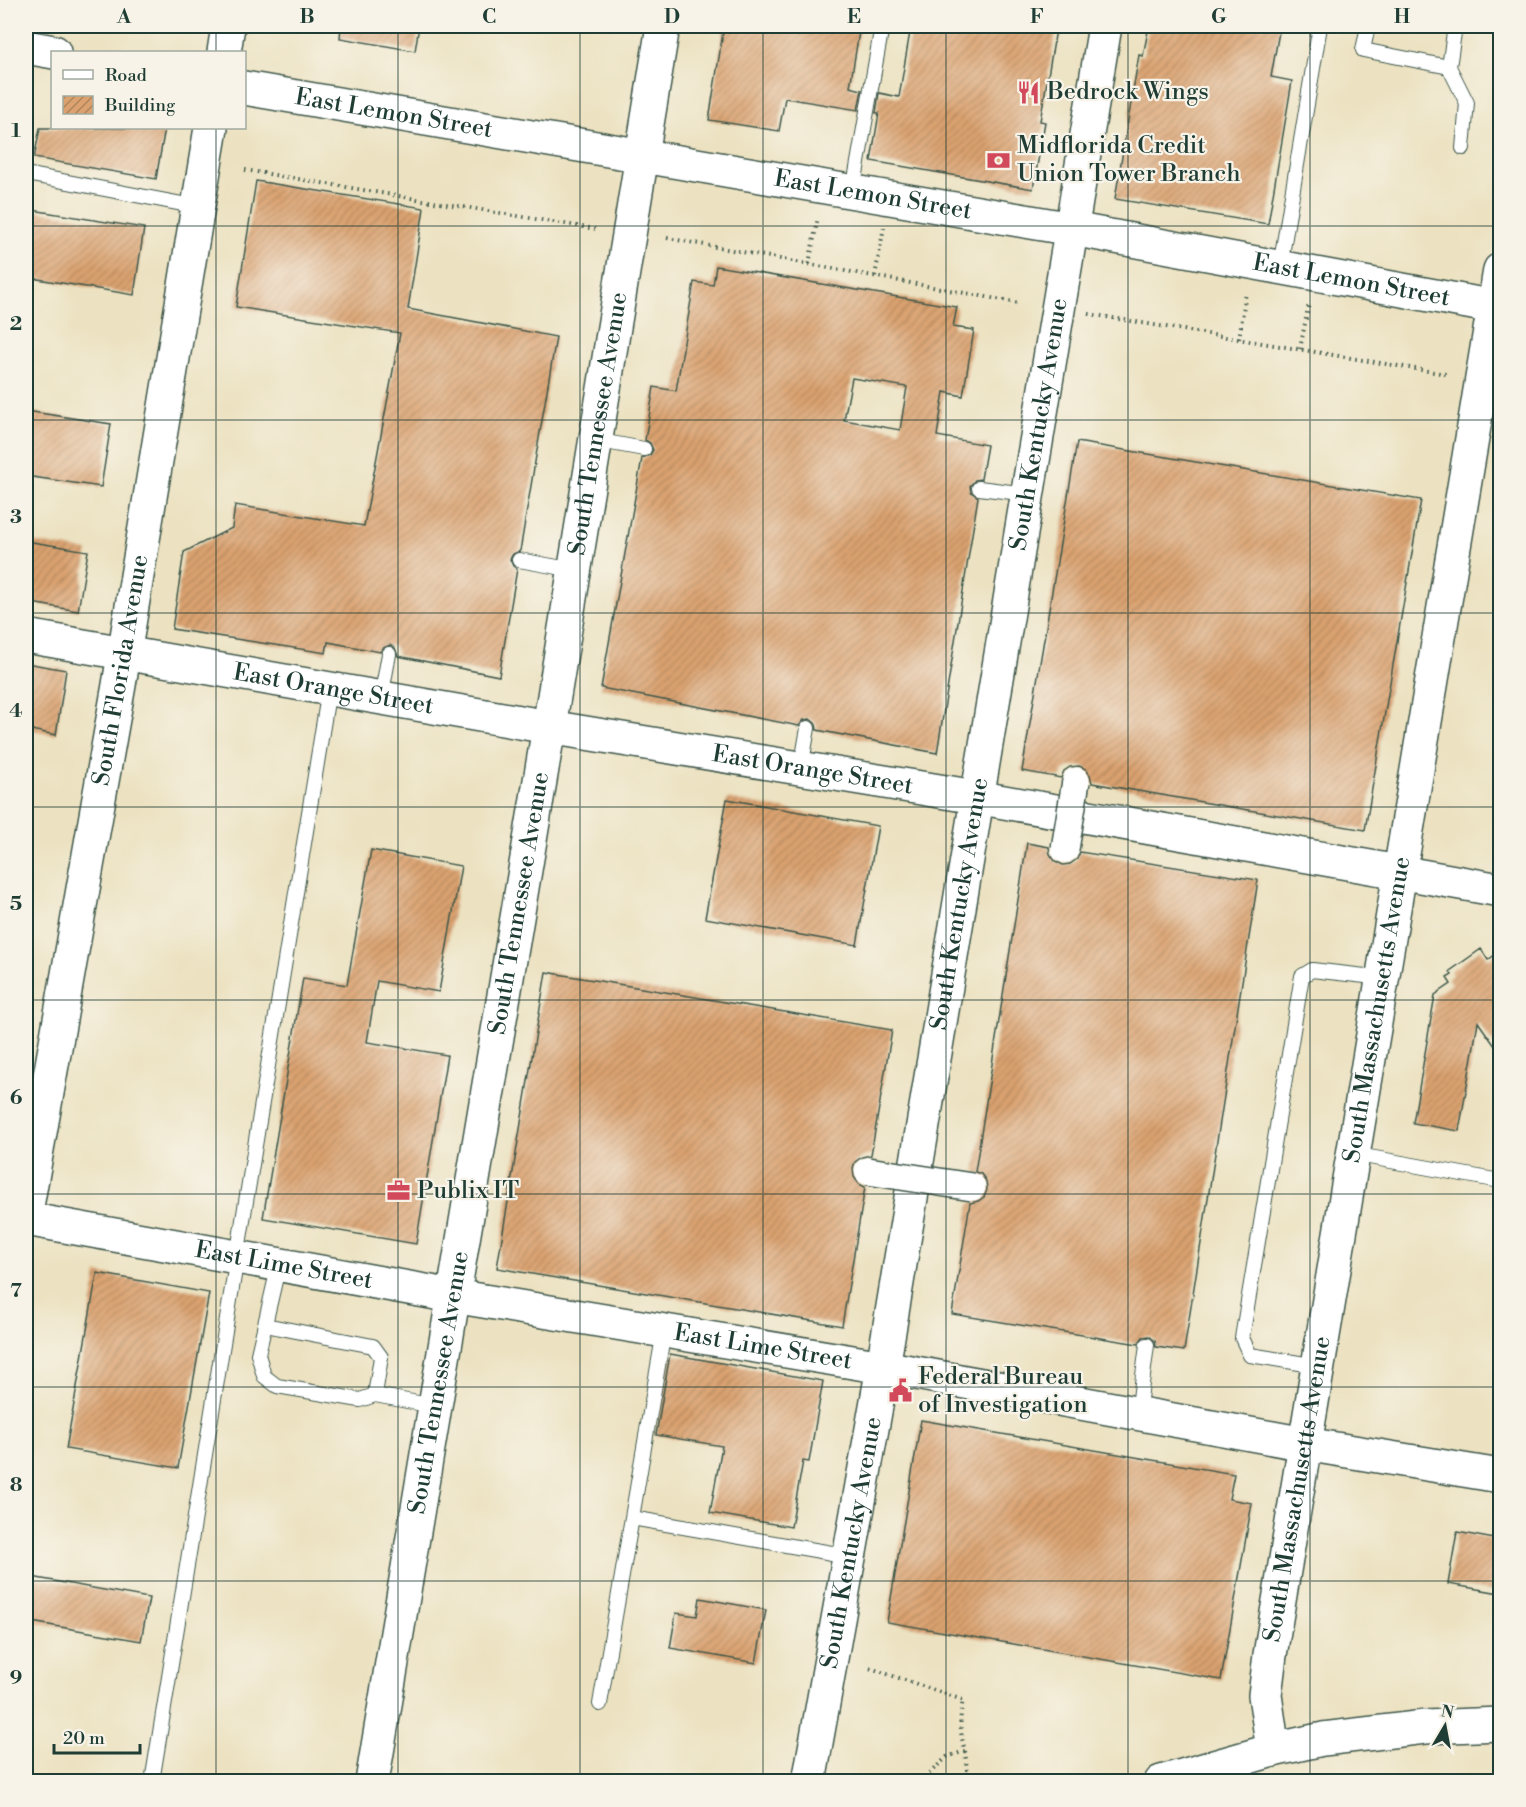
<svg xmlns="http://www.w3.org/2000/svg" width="1526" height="1807" font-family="'Libre Bodoni',serif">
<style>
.building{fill:url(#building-hatch);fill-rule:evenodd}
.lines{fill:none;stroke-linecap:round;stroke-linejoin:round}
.lane-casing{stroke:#3e5649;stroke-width:16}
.secondary-casing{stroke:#3e5649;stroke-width:36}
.primary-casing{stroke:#3e5649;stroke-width:36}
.path{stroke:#3e5649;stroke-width:4;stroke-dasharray:1.5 4.5;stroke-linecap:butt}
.lane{stroke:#fff;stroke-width:14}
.secondary{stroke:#fff;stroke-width:33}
.primary{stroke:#fff;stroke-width:33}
.street-bridge-casing{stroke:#3e5649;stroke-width:30;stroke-linecap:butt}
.street-bridge{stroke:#fff;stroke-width:27}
.grid{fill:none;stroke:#1f3d34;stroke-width:1.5;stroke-opacity:0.55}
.labels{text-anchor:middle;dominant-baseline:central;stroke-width:4.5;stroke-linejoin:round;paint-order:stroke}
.poi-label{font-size:24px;fill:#1f3d34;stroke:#f7f3e8;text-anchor:start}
.street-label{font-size:24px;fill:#1f3d34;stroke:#f7f3e8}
.neatline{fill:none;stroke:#1f3d34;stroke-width:2}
.grid-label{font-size:20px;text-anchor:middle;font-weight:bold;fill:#1f3d34}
</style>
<defs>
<pattern id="building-hatch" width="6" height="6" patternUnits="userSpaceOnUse" patternTransform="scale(1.5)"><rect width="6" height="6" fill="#dba26f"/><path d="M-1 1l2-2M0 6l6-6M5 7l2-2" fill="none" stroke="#b1855c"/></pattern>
</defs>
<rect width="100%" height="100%" fill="#f7f3e8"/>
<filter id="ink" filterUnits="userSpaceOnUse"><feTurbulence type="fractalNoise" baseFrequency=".0167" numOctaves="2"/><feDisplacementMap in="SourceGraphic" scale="12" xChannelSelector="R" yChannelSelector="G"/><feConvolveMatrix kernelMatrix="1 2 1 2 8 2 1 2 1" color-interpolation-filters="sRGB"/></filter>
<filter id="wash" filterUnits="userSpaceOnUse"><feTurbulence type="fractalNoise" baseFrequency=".008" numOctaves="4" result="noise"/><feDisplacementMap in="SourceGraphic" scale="24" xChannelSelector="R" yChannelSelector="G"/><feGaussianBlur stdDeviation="1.35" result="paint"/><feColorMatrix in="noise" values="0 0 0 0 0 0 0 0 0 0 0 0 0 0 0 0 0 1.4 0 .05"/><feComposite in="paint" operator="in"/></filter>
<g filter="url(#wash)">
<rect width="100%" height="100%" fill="#ece2c1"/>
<g id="blocks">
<path class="building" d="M341,26H419L415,51L340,38Z
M724,26H860L850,87L862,90L858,110L785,98L779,131L709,120Z
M911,26H1028L1056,30L1040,121L1045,122L1033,189L871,161L879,113H876L879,93L899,97Z
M1149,26H1280L1271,77L1292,81L1268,224L1115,199L1139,55L1143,56Z
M40,128H165L156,179L34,158Z
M256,181L424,208L408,309L556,337L520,551L513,554L510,559L513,566L517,569L499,676L398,656L395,648L390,645L383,648L380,652L328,642L326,653L172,629L184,552L232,528L235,505L364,526L400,333L236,307Z
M26,209L144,228L134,295L26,277Z
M716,266L957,307L953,327L974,330L963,396L944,392L937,436L987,445L981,479L975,480L970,486L971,492L978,497L937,753L817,730L816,724L810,719L804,720L799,726L601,688L642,458L650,455L653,450L650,443L645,440L654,387L676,391L694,282L713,285ZM852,378L907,387L900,430L844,420Z
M26,411L111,424L101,487L26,476Z
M1077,442L1421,500L1365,830L1092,783L1090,775L1086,769L1079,766L1070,767L1064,771L1061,778L1022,771Z
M26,541L88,551L78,611L26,602Z
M26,663L66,670L56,735L26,729Z
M727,799L878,826L857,945L705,918Z
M1027,843L1049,847L1050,854L1055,861L1063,865L1070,864L1077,859L1080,852L1258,880L1184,1351L1156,1347L1155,1341L1149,1336L1143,1337L1138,1344L952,1314L970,1203L978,1201L984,1197L987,1190L986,1181L981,1174L975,1172Z
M371,850L461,866L439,992L377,981L367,1042L447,1055L416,1244L263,1218L303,978L347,985Z
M1481,949L1488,960L1500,951V1053L1478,1022L1459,1131L1413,1123L1435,995L1451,984L1447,978L1452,975L1450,971Z
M546,972L892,1030L871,1155L862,1157L855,1162L853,1168L854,1177L859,1184L865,1187L842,1326L497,1268Z
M97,1273L209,1293L178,1468L66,1449Z
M670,1354L823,1381L809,1462L803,1461L791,1527L710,1513L722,1446L656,1435Z
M921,1420L1234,1474L1229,1499L1252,1503L1221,1680L887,1622Z
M1457,1532L1500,1540V1593L1448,1584Z
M26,1576L149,1598L141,1641L26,1621Z
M700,1598L766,1610L756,1663L670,1648L676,1613L697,1616Z"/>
</g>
</g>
<g filter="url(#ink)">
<use href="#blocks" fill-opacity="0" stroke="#3e5649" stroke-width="1.5"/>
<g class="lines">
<defs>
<path id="lane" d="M1368,26L1363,50L1449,67L1455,26
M1449,67L1467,103L1463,148
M26,174L198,207
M853,191L882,26
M1280,267L1320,26
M595,440L644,449
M979,488L1027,494
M519,560L574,570
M381,698L389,654
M801,768L808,728
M1353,1154L1500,1181
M265,1325L373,1346L381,1357L375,1395L360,1400L277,1386L264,1376L258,1354L279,1264
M1318,1366L1250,1355L1242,1338L1302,976L1312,970L1383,978
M375,1395L434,1406
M1138,1414L1147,1345
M632,1518L849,1556
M600,1704L664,1331
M152,1782L329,689"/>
<g id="secondary">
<path d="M26,47L54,52"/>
<path id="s1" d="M244,88L1072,229L1500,308"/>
<path id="s2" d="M26,636L549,727L976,797L1500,890"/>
<path id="s3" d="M26,1219L453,1296L883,1367L1305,1444L1500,1476"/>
<path id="s4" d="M1273,1750L1265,1695L1270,1655L1500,270"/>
<path id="s5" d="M372,1782L549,727L663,26"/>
<path id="s6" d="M809,1782L883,1367L1105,26"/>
<path d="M1161,1782L1273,1750L1323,1739L1425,1727L1500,1724"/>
</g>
<g id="primary">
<path d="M224,52L228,26"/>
<path id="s7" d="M26,1212L119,685L211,128"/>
</g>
</defs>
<use href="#lane" class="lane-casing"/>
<use href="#secondary" class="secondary-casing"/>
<use href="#primary" class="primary-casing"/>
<path class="path" d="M245,170L595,229
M667,238L1019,303
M809,264L818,217
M875,276L884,227
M1089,314L1446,374
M1239,339L1246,292
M1300,349L1309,303
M870,1668L963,1700C959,1719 960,1733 965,1751L947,1757L920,1782
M965,1751L967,1770L975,1782"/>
<use href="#lane" class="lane"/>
<use href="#secondary" class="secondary"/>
<use href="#primary" class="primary"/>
<defs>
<path id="street-bridge" d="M1065,849L1076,781
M868,1171L972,1187"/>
</defs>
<use href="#street-bridge" class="street-bridge-casing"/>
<use href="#street-bridge" class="street-bridge"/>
</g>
</g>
<path class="grid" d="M216,26V52M398,26V1782M580,26V1782M763,26V1782M946,26V1782M1128,26V1782M1310,26V1782M216,128V1782M26,226H1500M26,420H1500M26,613H1500M26,807H1500M26,1000H1500M26,1194H1500M26,1387H1500M26,1581H1500"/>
<defs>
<symbol id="restaurant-bare" viewBox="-9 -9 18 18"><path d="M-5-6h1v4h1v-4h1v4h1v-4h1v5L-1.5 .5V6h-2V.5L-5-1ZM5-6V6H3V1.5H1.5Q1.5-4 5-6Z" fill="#d1495b" stroke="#f7f3e8" stroke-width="2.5" paint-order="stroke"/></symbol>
<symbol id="bank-bare" viewBox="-9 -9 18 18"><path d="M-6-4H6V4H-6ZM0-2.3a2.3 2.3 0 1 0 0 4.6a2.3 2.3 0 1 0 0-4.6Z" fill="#d1495b" stroke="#f7f3e8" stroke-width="2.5" paint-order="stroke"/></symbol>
<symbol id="office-bare" viewBox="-9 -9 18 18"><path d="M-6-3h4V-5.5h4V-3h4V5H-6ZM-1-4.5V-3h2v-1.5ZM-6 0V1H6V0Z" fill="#d1495b" stroke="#f7f3e8" stroke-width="2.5" paint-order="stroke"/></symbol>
<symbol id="civic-bare" viewBox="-9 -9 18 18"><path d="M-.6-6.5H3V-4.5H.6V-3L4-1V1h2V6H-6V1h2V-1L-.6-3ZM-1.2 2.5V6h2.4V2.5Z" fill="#d1495b" stroke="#f7f3e8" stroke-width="2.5" paint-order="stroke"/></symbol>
</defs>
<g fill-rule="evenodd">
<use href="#restaurant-bare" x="1012" y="76" width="33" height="33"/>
<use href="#bank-bare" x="982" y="144" width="33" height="33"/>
<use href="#office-bare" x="382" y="1174" width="33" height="33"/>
<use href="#civic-bare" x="884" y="1374" width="33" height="33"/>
</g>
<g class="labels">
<g class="poi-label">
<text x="1047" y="92">Bedrock Wings</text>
<text x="1017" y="146">Midflorida Credit<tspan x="1017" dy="28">Union Tower Branch</tspan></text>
<text x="417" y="1191">Publix IT</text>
<text x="918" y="1377">Federal Bureau<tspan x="918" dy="28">of Investigation</tspan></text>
</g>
<g class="street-label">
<text stroke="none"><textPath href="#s1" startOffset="152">East Lemon Street</textPath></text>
<text stroke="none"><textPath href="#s1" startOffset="638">East Lemon Street</textPath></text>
<text stroke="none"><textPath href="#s1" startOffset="1124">East Lemon Street</textPath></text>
<text stroke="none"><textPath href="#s5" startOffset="1377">South Tennessee Avenue</textPath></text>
<text stroke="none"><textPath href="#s6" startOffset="1377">South Kentucky Avenue</textPath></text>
<text stroke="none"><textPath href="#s7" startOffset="550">South Florida Avenue</textPath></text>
<text stroke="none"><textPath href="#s2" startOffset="312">East Orange Street</textPath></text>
<text stroke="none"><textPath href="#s2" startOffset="798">East Orange Street</textPath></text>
<text stroke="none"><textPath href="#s5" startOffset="891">South Tennessee Avenue</textPath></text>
<text stroke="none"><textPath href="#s6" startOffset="891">South Kentucky Avenue</textPath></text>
<text stroke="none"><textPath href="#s4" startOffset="750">South Massachusetts Avenue</textPath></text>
<text stroke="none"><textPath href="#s3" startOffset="262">East Lime Street</textPath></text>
<text stroke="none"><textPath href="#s3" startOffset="748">East Lime Street</textPath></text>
<text stroke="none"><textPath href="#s5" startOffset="405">South Tennessee Avenue</textPath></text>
<text stroke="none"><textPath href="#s4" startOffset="264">South Massachusetts Avenue</textPath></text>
<text stroke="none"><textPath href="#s6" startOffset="243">South Kentucky Avenue</textPath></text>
</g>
</g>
<rect width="1526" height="1807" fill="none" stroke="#f7f3e8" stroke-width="66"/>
<rect x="51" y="51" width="195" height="78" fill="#f7f3e8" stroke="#a1aaa0" stroke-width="1.5"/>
<rect x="63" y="70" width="30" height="9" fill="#ffffff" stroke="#a1aaa0" stroke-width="1.5"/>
<text x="105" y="81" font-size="18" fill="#1f3d34">Road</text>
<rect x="63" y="96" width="30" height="18" fill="url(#building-hatch)" stroke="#a1aaa0" stroke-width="1.5"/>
<text x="105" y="111" font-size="18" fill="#1f3d34">Building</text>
<g transform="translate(1445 1726) rotate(10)" stroke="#f7f3e8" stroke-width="4.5" paint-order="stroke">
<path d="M0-4.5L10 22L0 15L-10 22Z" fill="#1f3d34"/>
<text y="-9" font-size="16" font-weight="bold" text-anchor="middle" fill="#1f3d34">N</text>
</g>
<path d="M54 1744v9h86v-9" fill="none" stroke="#1f3d34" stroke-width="3"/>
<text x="63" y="1744" font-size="18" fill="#1f3d34" stroke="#f7f3e8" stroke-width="4.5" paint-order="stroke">20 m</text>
<rect x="33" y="33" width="1460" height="1741" class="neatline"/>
<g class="grid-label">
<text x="124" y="23">A</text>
<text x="307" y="23">B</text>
<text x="489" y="23">C</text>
<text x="672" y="23">D</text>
<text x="854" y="23">E</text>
<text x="1037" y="23">F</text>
<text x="1219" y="23">G</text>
<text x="1402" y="23">H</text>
<text x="16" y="137">1</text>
<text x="16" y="330">2</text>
<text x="16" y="523">3</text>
<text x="16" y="717">4</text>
<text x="16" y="910">5</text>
<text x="16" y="1104">6</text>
<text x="16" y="1297">7</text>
<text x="16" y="1491">8</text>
<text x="16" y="1684">9</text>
</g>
</svg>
